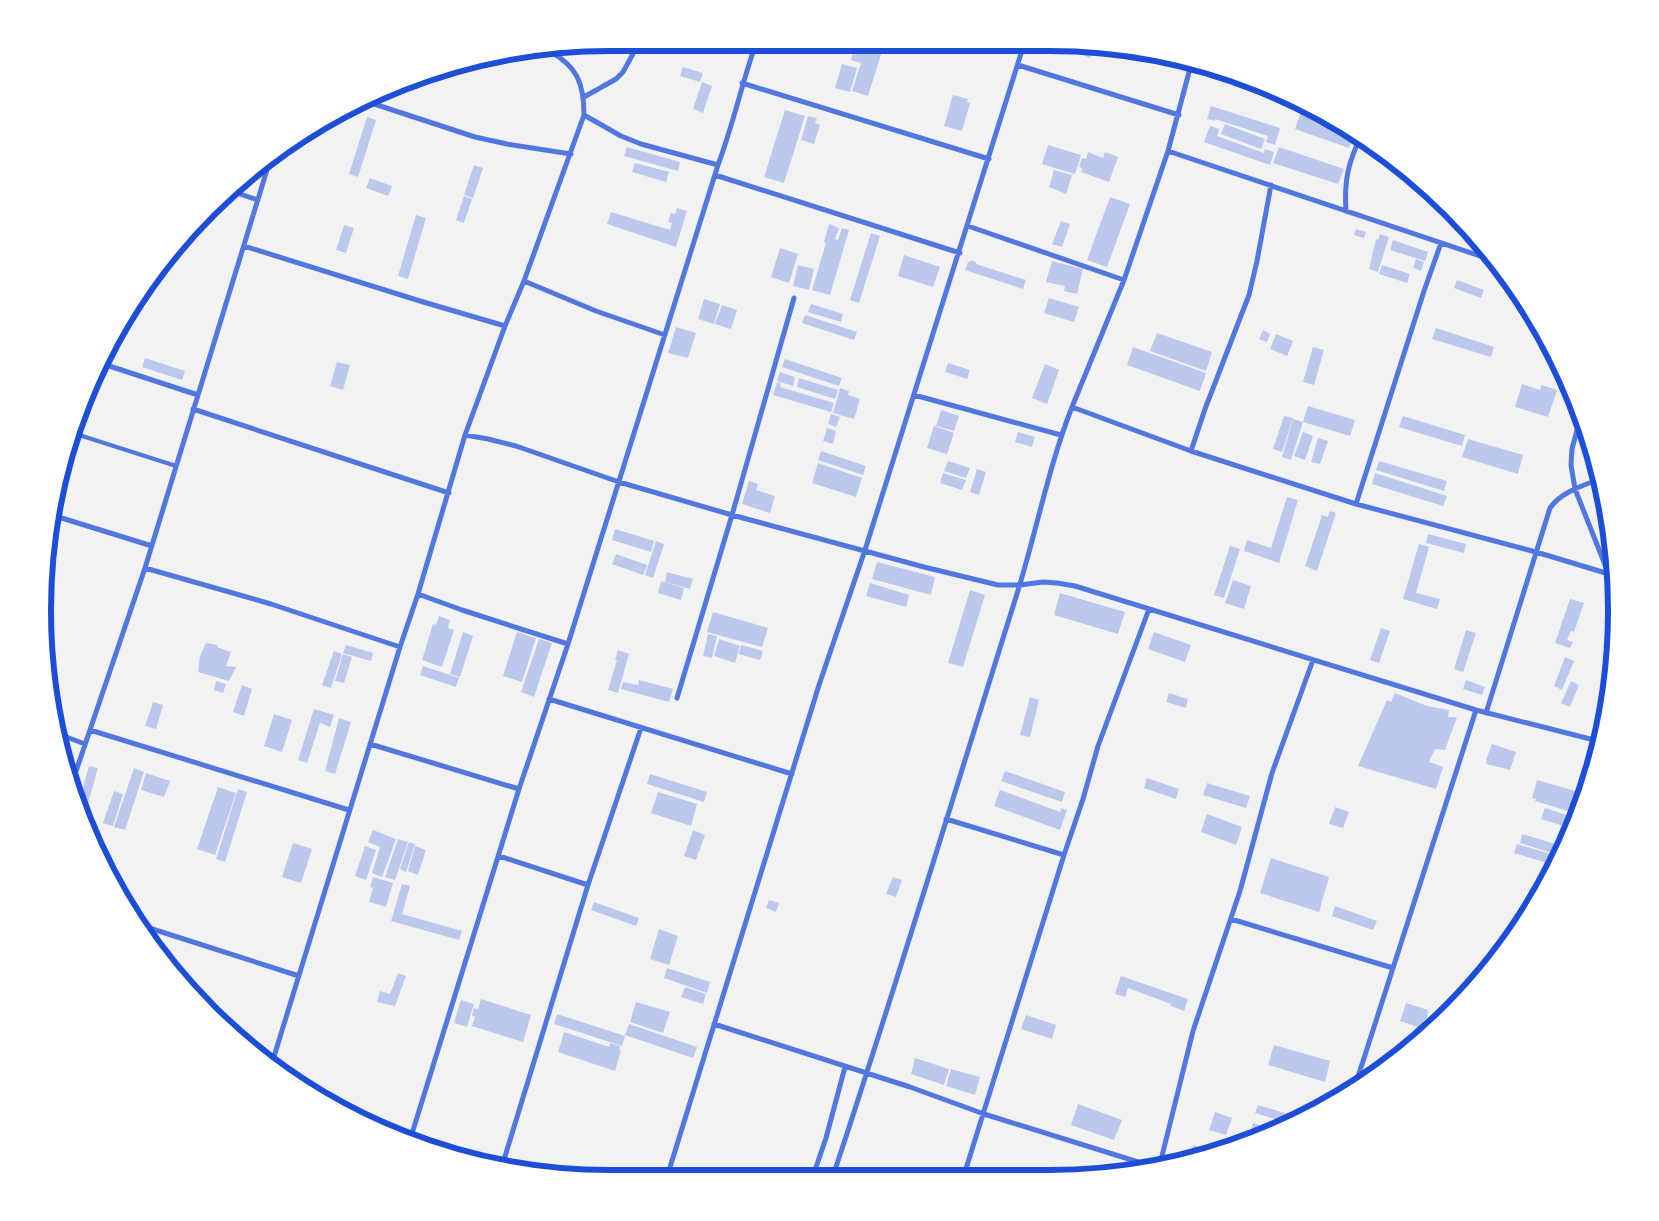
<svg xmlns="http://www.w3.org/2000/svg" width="1659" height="1221" font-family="Roboto,sans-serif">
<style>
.building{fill:#bdc9ec}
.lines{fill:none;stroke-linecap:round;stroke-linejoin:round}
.service{stroke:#5277de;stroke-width:4}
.minor{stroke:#5277de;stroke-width:5}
.rim{fill:none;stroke:#1d4ed8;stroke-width:6}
</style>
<rect width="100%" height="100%" fill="#f2f2f2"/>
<path class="building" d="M855,43H867L865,52L867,43H877L884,45L868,96L852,91L861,63L851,60Z
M1077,46L1092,52L1090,58L1075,52Z
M842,64L857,68L850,92L835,88Z
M683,67L703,73L700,82L680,76Z
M702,82L712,86L703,113L693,109Z
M953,95L968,99L967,102L970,103L962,131L944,126Z
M1211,106L1280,128L1275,145L1266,142L1268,136L1215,119V121L1207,119Z
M785,110L805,116L784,183L764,177Z
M1301,112L1344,127L1355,133L1349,148L1295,129Z
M808,116L817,118L815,123L820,125L814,144L801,140Z
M367,117L376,120L358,177L349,174Z
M1225,124L1265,139L1261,149L1221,134Z
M1210,126L1219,129L1217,136L1264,153L1265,149L1274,152L1270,165L1204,142Z
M1048,145L1081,155L1075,174L1042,164Z
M627,147L680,162L678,171L624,156Z
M1279,147L1344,169L1338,184L1273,163Z
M1088,152L1103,158L1105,152L1118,157L1109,182L1081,172L1082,168L1079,167L1082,158L1086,159Z
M635,163L669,172L666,182L632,172Z
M474,165L483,168L473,198L464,195Z
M1054,170L1072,175L1066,194L1049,187Z
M370,178L392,186L388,196L366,188Z
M464,196L472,199L464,223L456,220Z
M1110,197L1130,204L1107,267L1087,260Z
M677,208L687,211L676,247L607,224L611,212L670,230L672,223L668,222L671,213L675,214Z
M416,215L426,218L408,279L398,276Z
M1061,221L1070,224L1062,247L1052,244Z
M829,224L839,228L835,239L838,240L842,228L849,230L830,295L812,290L826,243L824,242Z
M344,225L354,228L346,253L336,250Z
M1356,229L1366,232L1364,238L1354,235Z
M871,233L880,236L859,303L850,300Z
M1380,234L1389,237L1378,272L1369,269L1376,239L1378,240Z
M1393,240L1428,252L1425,261L1390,250Z
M780,248L798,254L789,283L771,277Z
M904,255L940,267L933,287L898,276Z
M1416,259L1424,262L1421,271L1413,268Z
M971,260L976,262V264L1026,280L1023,289L965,270L968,262H970Z
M1052,261L1083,269L1077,294L1064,291L1065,286L1046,282Z
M798,265L814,269L809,290L793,286Z
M1382,265L1410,274L1407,283L1379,274Z
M1457,280L1484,290L1481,298L1454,288Z
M1049,298L1079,307L1074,322L1044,313Z
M704,299L720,304L714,324L698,319Z
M811,304L843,314L841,322L808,312Z
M722,305L737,310L731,329L715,324Z
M805,315L857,332L854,340L802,323Z
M676,327L696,333L688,358L668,353Z
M1436,328L1494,347L1491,357L1432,339Z
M1263,330L1270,334L1267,342L1259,339Z
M1157,333L1212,352L1206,371L1150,351Z
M1276,334L1293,341L1287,356L1270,349Z
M1133,347L1206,373L1200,391L1127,365Z
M1313,347L1324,350L1314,385L1303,382Z
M145,358L185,371L182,380L142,367Z
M785,359L842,378L839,386L782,367Z
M337,362L350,365L343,390L330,386Z
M948,363L970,370L967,379L945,372Z
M1045,364L1059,370L1047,404L1032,398Z
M780,372L795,377L793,386L777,381Z
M799,378L838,390L835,399L797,387Z
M777,382L781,383L780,387L834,403L831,412L773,395Z
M1522,384L1540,390L1542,385L1557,390L1548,417L1515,407Z
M840,388L849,391L848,395L860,399L854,419L833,413Z
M1308,406L1355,420L1350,436L1303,422Z
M941,410L959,416L954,431L936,426Z
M831,414L840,417L836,427L828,424Z
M1284,416L1293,418L1282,452L1273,449Z
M1403,416L1465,435L1462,446L1399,427Z
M1293,419L1303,422L1291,460L1282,457Z
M934,426L954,433L947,454L927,448Z
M827,428L836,431L833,444L823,441Z
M1018,432L1035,437L1032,447L1015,442Z
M1303,432L1313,436L1305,460L1294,456Z
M1318,438L1328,441L1320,464L1311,462Z
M1468,439L1523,455L1518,474L1462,457Z
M821,451L866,466L863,475L818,460Z
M948,461L970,468L966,478L944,471Z
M1379,461L1447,481L1444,491L1376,470Z
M818,463L862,478L856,497L812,483Z
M977,469L986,472L979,495L970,492Z
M943,473L966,480L962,490L940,483Z
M1375,473L1447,496L1443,506L1372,484Z
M749,481L758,484L756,490L775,496L770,513L742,504Z
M1287,497L1298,500L1279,563L1244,551L1247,540L1271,548Z
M1330,511L1336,513L1317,571L1305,566L1322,515L1328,517Z
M615,529L654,541L651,552L612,540Z
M1428,534L1466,544L1464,553L1426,543Z
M656,541L664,544L653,578L645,575Z
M1419,544L1429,547L1416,593L1440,599L1437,609L1403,599Z
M1230,546L1240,549L1224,598L1214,595Z
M616,554L647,565L643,575L612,564Z
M877,562L935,577L931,595L872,579Z
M667,572L693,579L690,589L665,582Z
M1233,580L1251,586L1244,609L1225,603Z
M661,581L684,588L681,600L658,593Z
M870,583L909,595L906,607L866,596Z
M970,590L985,595L963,667L948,663Z
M1060,593L1125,612L1118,634L1054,615Z
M1570,599L1584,603L1574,632L1571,631L1567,640L1573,642L1570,648L1555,643Z
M713,612L768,628L762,647L707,632Z
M439,616L450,620L448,628L454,630L442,667L422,660L433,624L436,625Z
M1381,628L1390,631L1379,663L1370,660Z
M1466,630L1476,633L1463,672L1454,669Z
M463,632L473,636L460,677L450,674Z
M517,632L536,638L522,682L503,676Z
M1154,632L1191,645L1185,662L1148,649Z
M708,634L717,636L712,658L703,656Z
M539,639L552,643L534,697L521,692Z
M719,639L740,646L735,663L714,656Z
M206,643L217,645V647L231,652L226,666L236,667L229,681L198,672L200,656Z
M346,645L373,653L371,661L343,653Z
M741,645L763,651L760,660L739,654Z
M618,650L629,654L618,693L608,690L617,660H615Z
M334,651L342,654L331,688L322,685Z
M343,654L352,657L344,683L335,681Z
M1565,657L1574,661L1562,690L1554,686Z
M423,666L459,678L456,687L420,675Z
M639,680L673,689L669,702L621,689L623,682L638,685Z
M1466,680L1485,687L1482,695L1463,689Z
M216,681L226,684L223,693L214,690Z
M1571,681L1579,685L1570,707L1561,703Z
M242,685L252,689L244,716L233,712Z
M1169,693L1188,699L1186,708L1166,702Z
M1395,693L1427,706L1449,710L1448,717H1457L1445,750L1435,749L1429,762L1443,767L1436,789L1358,766L1387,700L1391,702Z
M1030,697L1039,700L1030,737L1020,735Z
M153,702L163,705L156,729L145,726Z
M314,709L334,715L330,727L320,723L307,763L298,760Z
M274,714L292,720L282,752L264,746Z
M339,718L351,722L335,774L325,771Z
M1492,744L1516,752L1510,770L1486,764L1487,761L1486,760Z
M89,766L98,768L87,807L80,805L79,802Z
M134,768L144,772L125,830L114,827Z
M1005,771L1065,792L1062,802L1001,781Z
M146,773L170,781L164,797L141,790Z
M650,774L707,792L704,802L647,784Z
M1147,778L1179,789L1176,799L1144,788Z
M1537,780L1586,794L1577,814L1535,801L1536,799L1532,798Z
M1207,783L1250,796L1246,808L1203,795Z
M218,787L236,793L215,855L197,849Z
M238,789L247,792L225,862L216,859Z
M1000,790L1060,812L1061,808L1067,810L1060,830L994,806Z
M114,791L123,794L113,826L103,823Z
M658,792L697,804L691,826L651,813Z
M1335,807L1349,812L1343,828L1329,824Z
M1545,808L1575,818L1570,828L1541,819Z
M1207,814L1242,827L1236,845L1201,832Z
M373,830L396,839L382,877L372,873L380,847L368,842Z
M693,830L705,835L696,860L684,856Z
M1522,834L1562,846L1558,855L1520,843Z
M398,839L408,842L395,880L385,877Z
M409,842L415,844L406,872L400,869Z
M293,843L312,849L301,883L282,877Z
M1517,844L1558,856L1554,865L1514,853Z
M365,846L376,850L366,880L355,876Z
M415,846L426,850L418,875L408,871Z
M1271,858L1329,877L1319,912L1260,893Z
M373,877L393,883L386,907L369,902L373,888L370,887Z
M893,877L902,880L896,897L886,894Z
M402,884L410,886L402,914L462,931L459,940L391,921Z
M769,900L779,903L776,912L766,908Z
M594,902L639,918L636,926L591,910Z
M1335,906L1377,921L1373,930L1332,916Z
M659,929L678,936L669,965L650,959Z
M667,968L710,982L707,993L664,978Z
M398,973L406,976L395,1006L377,1002L380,991L390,994Z
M1121,976L1188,999L1184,1011L1171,1006V1004L1128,988L1125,997L1115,994Z
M685,987L706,994L703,1004L681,997Z
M481,999L531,1015L523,1042L472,1026L475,1017L472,1016L474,1008L478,1009Z
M461,1000L474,1004L467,1027L454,1023Z
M636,1002L670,1012L663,1033L630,1022Z
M1406,1003L1428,1010L1427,1019H1425L1421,1028L1400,1021Z
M557,1014L625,1036L622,1046L554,1024Z
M1026,1015L1056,1025L1052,1039L1021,1029Z
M629,1024L697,1047L693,1058L625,1035Z
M564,1032L609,1047L610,1043L620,1046L619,1050H621L615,1071L558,1052Z
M1274,1045L1330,1061L1325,1082L1268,1065Z
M915,1058L949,1069L944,1085L911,1074Z
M951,1069L980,1077L975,1095L946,1086Z
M1078,1104L1122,1120L1114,1140L1071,1125Z
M1258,1105L1298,1117L1288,1123L1255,1113Z
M1215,1112L1232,1118L1226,1135L1209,1130Z
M1253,1123L1276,1130L1266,1135L1248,1140Z
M1193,1145L1210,1150L1190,1156Z"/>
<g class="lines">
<path class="service" d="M76,434L176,466"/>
<path class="minor" d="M1192,61L1168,151L1124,280L1072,407L1191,451L1356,504L1536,552L1609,574
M1018,65L1179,115
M742,83L989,159
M584,97L616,79L623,72L639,43
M365,101L475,137L507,144L571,154
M584,115L621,136L641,144L718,165
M1168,151L1495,261
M715,175L960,253
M234,192L258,200
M1346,211C1344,181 1348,163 1361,136
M968,226L1124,280
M244,246L420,301L505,326
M524,281L596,311L665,335
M100,363L198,395
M914,395L1061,435
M193,409L449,493
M1580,419L1572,449L1571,465L1575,489L1615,590
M465,435L488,439L516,446L619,482L732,515L924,567L998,585H1020L1043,582L1057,583L1075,586L1476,710L1598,741
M1191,451L1205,409L1249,295L1257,261L1271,185
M1356,504L1424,291L1441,243
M52,515L152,546
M145,568L271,604L400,647
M418,594L462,610L568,644
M677,698L732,515L794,298
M549,699L792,774
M1486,713L1550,508C1561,492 1582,486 1600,479
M90,730L349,810
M61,735L85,744
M370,744L519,789
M73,780L145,568L270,160
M946,819L1064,855
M499,856L588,885
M1231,919L1393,968
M143,926L299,976
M714,1024L910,1087L984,1114L1151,1166
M272,1063L400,647L418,594L465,435L505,326L524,281L584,115C584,83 577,66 549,51
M1356,1083L1476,710
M410,1140L519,789L568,644L718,165C733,125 742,83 756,43
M503,1163L588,885L641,728
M1160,1164L1193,1031L1240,891L1272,773L1313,660
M964,1175L1064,855L1083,799L1098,746L1149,609
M813,1176L826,1138L845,1067
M833,1176C897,984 955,790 1016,597C1036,534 1048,468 1072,407
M667,1177L819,685L865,550L1024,44"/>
</g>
<path d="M0 0H1659V1221H0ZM610 51H1049A559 559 0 0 1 1608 610V611A559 559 0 0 1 1049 1170H610A559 559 0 0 1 51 611V610A559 559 0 0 1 610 51Z" fill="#fff" fill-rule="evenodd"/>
<path class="rim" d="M610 51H1049A559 559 0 0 1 1608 610V611A559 559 0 0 1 1049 1170H610A559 559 0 0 1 51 611V610A559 559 0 0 1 610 51Z"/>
</svg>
